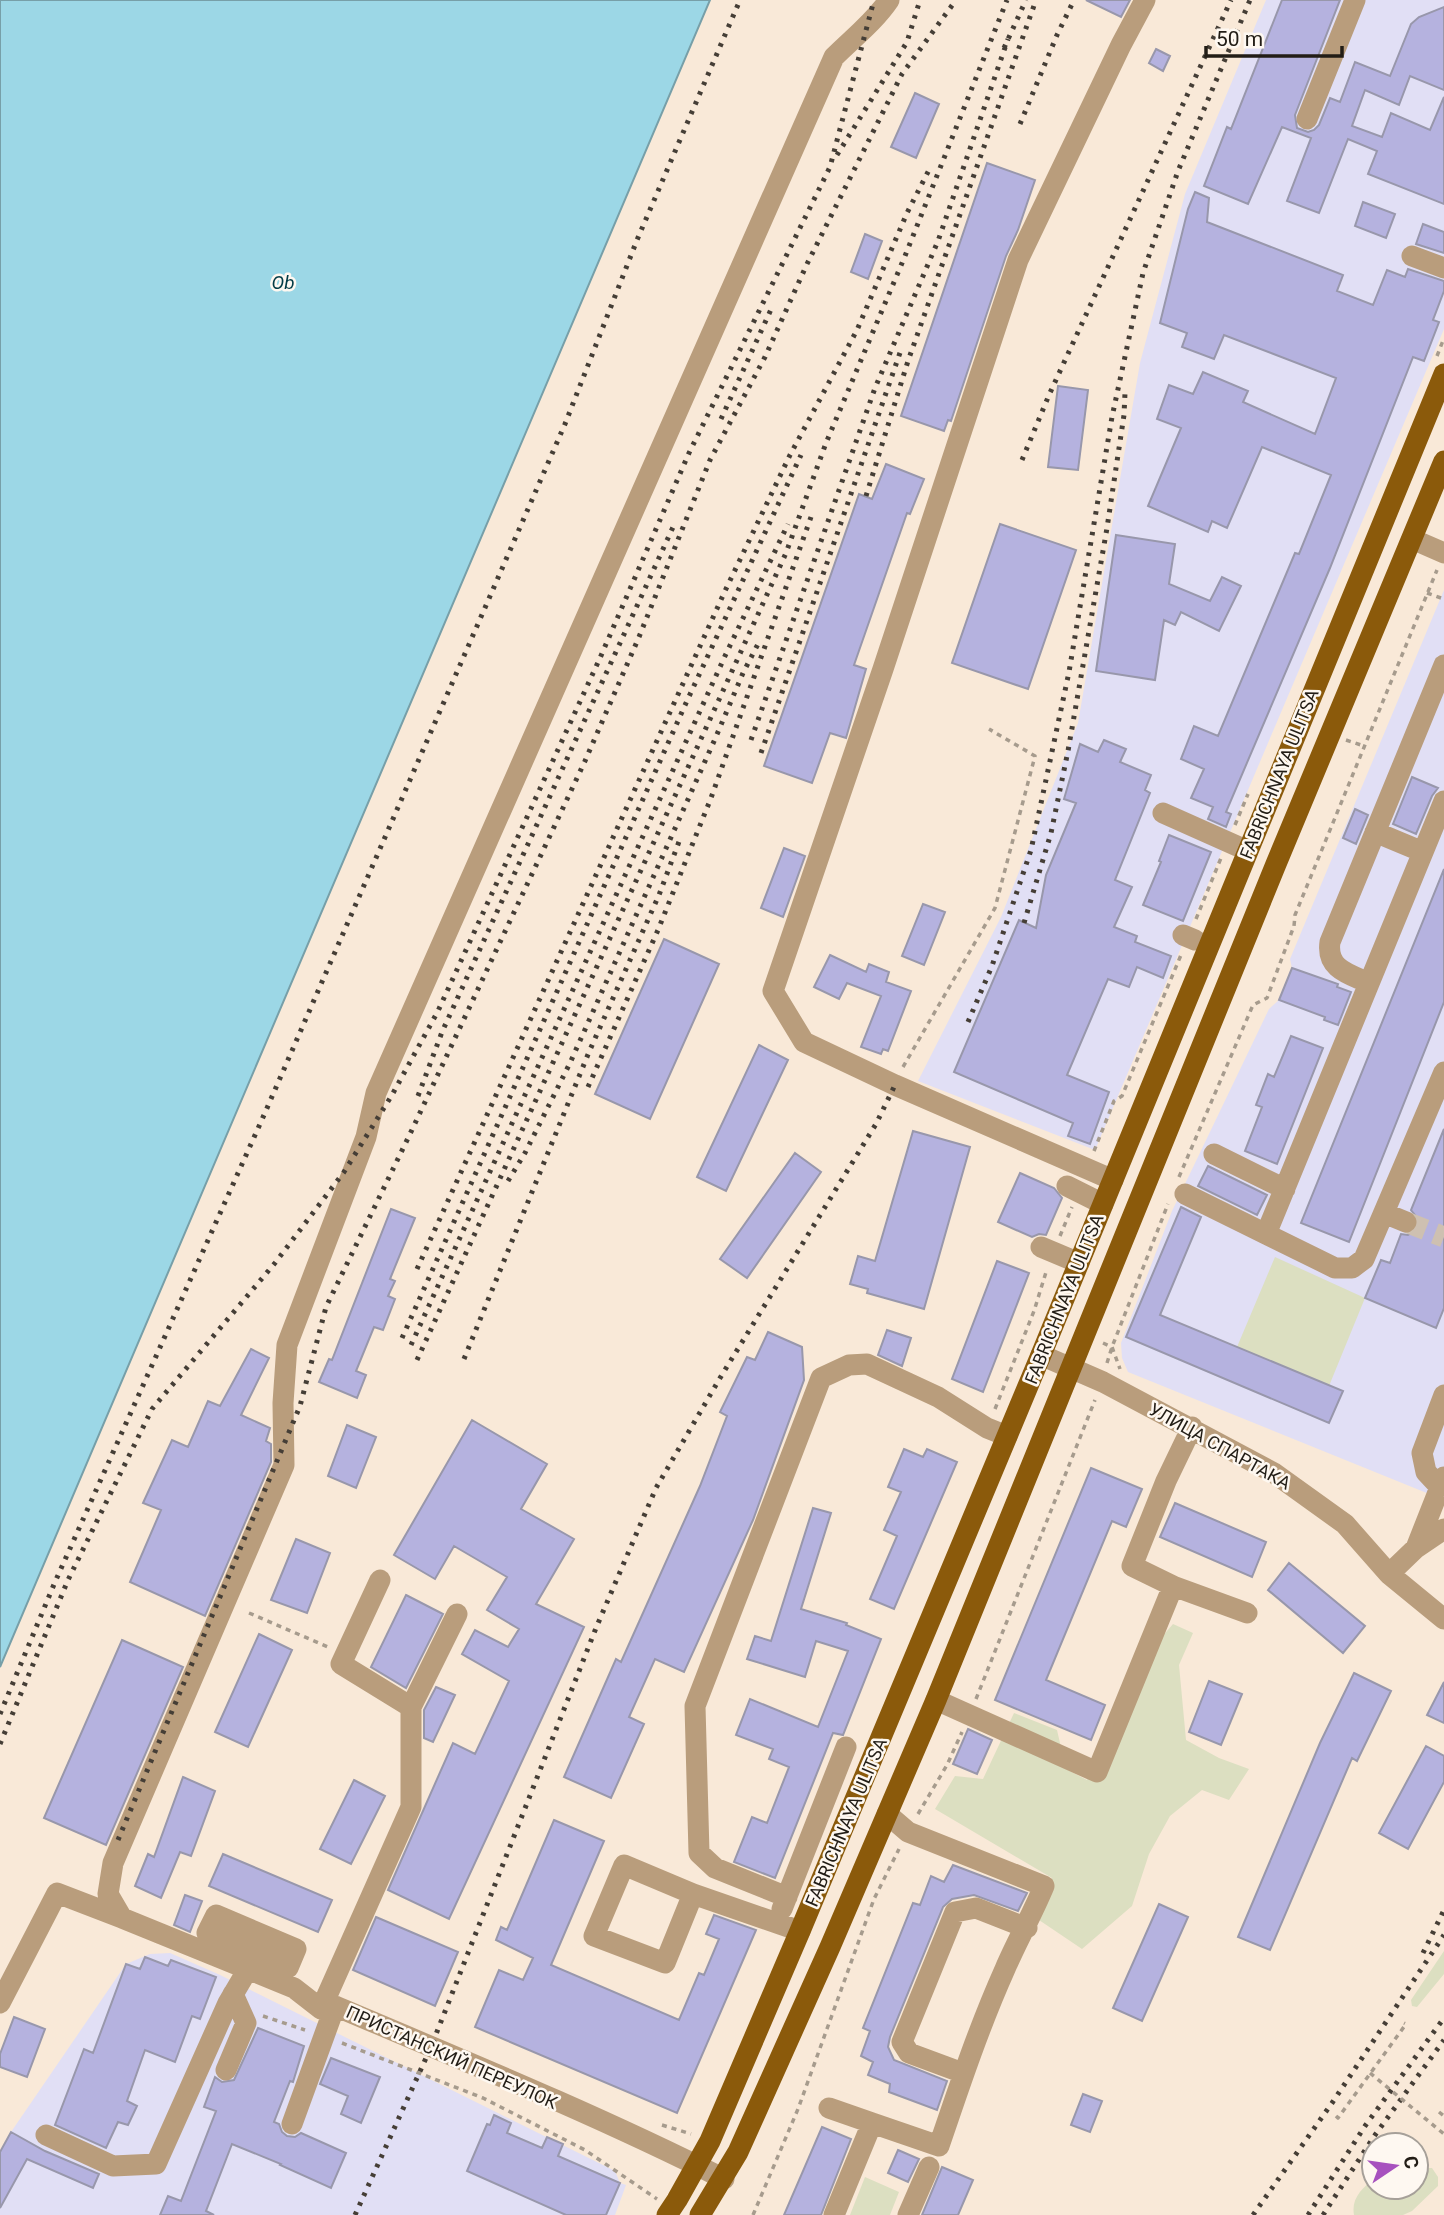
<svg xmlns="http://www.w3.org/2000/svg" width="1444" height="2215" font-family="Roboto,sans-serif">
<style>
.industrial{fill:#e1dff5}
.green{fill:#dcdfc1}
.water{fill:#9cd7e6;stroke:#779fa8;stroke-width:2}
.building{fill:#b5b2df;stroke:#9897ab;stroke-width:2}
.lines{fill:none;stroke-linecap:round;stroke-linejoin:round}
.minor-tunnel{stroke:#cec0b1;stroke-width:21;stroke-dasharray:21 10;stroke-linecap:butt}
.path{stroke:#a69b8d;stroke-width:3.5;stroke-dasharray:5 5;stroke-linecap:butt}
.minor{stroke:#b99d7c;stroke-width:21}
.major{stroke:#8b5a0b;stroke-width:21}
.rail{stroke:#453e36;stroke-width:5;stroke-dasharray:3.5 7;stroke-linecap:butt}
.path-bridge{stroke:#a69b8d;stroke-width:3.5;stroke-dasharray:5 5;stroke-linecap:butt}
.labels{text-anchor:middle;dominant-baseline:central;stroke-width:5;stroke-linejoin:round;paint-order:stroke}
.street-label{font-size:18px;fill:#221d16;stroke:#fef8f1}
.water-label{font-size:19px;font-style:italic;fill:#023b46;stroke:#fef8f1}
</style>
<rect width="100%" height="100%" fill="#f9e9d8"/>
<path class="industrial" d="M1266,0H1444V329L1095,1150L918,1081L1001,917L1078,723L1140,363L1185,194Z
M1444,590V1500L1128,1372L1122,1358L1121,1343L1172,1211L1269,1009L1279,1000L1292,968L1290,959Z
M170,1953L218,1974L615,2171L620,2183L626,2185L615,2215H0V2152L11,2132L126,1964L150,1954Z"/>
<path class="green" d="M1275,1257L1365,1298L1329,1386L1237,1347Z
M1173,1624L1193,1633L1179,1665L1186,1740L1219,1758L1249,1769L1229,1800L1202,1790L1170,1816L1149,1854L1132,1906L1082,1949L1039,1920L1052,1878L935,1809L955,1776L983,1779L1014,1713L1057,1730L1066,1769L1087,1780L1130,1674Z
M1444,1951V1974L1417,2007L1412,2006L1411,2000Z
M1416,2159L1421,2168H1432L1438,2177V2186L1412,2211L1403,2215H1354C1351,2198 1362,2189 1374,2178V2187H1416Z
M865,2177L899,2192L890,2215H850Z"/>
<path class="water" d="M0,0H710L0,1667Z"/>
<path class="building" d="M1086,0H1130L1121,17Z
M1282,0H1340L1295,115L1297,128L1308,132L1314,130L1319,125L1330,98L1340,102L1355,62L1390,76L1411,24L1419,17L1444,7V90L1410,76L1399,105L1365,90L1352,126L1382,137L1391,113L1430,130L1444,97V204L1368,174L1377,151L1348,139L1319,213L1287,201L1311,138L1282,127L1248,204L1204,186L1227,127L1231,129Z
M1156,49L1170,56L1163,71L1149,63Z
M915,93L939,104L916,158L891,147Z
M987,163L1035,180L1018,230L1006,256L951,421L948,420L944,431L901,416Z
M1195,192L1209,198L1207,222L1343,275L1337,291L1373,305L1387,270L1405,277L1408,269L1444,281V291L1433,320L1439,322L1424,361L1413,357L1330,568L1226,812L1231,814L1226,827L1208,819L1213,807L1191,798L1204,769L1181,759L1194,726L1218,736L1295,553L1299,554L1331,475L1262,447L1227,528L1212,521L1208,532L1148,506L1181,428L1157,419L1169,385L1193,394L1203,372L1248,391L1243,402L1315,434L1336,378L1224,335L1214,359L1182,347L1187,333L1160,323L1188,209Z
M1363,202L1395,214L1386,238L1355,226Z
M1423,224L1444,232V253L1416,244Z
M865,234L882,241L868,279L851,272Z
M1058,386L1088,390L1078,470L1048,467Z
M886,464L924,479L910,514L907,513L854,665L866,669L846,738L830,733L812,783L764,766L859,494L872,499Z
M1000,524L1076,550L1028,689L952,663Z
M1116,535L1175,544L1169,584L1210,601L1222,577L1241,586L1219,631L1181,612L1175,625L1164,620L1155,680L1096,671Z
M1104,740L1126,749L1120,762L1151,775L1145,790L1150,793L1115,880L1132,887L1114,927L1137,936L1135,942L1171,956L1163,978L1137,967L1129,987L1108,979L1067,1075L1109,1092L1090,1144L1068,1136L1073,1123L954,1072L1019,920L1036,928L1046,875L1076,803L1064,799L1080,744L1098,752Z
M1412,777L1438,788L1432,796L1416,834L1393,824Z
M1355,809L1368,815L1356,844L1343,838Z
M1169,835L1211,852L1183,921L1143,905L1161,862L1159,861Z
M784,848L805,856L783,917L761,908Z
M1444,869V1002L1349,1242L1301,1223Z
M923,904L945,912L924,965L902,956Z
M664,939L719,964L650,1119L595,1094Z
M830,955L866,972L869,964L889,972L886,982L911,991L888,1051L883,1049L881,1054L861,1047L881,996L847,983L839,999L814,987Z
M1292,968L1338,984L1337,987L1351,992L1338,1025L1324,1020L1325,1017L1279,1000Z
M1291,1036L1323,1048L1277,1164L1245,1151L1262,1107L1256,1105L1268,1074L1274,1077Z
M759,1045L788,1060L726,1191L697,1177Z
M1444,1129V1308L1436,1328L1365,1298L1381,1260L1390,1263L1401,1234L1408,1235L1418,1228L1419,1220L1411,1210Z
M913,1131L970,1147L924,1309L867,1293L868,1289L850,1284L858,1256L875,1261Z
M795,1153L821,1172L747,1278L720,1259Z
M1208,1166L1267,1195L1257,1215L1198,1186Z
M1020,1173L1054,1188L1062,1198L1046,1235L1039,1234L1032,1237L998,1222Z
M1181,1207L1201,1217L1160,1315L1343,1391L1329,1423L1126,1337Z
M391,1209L415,1218L390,1279L395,1281L388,1296L395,1299L383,1330L374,1327L356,1371L366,1375L357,1398L319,1382L329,1359L332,1360Z
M997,1261L1029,1273L983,1392L952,1379Z
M887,1330L911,1338L902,1366L878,1355Z
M768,1332L802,1347L804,1380L753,1520L684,1672L655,1659L629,1717L644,1724L611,1798L564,1777L616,1659L621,1662L700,1486L727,1416L720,1412L747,1357L755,1360Z
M251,1349L269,1358L241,1415L270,1428L266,1441L271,1444V1462L205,1616L130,1582L161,1510L143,1503L172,1440L188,1447L208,1401L220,1406Z
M472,1420L547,1464L521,1509L574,1539L536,1604L584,1627L449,1919L388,1890L453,1743L475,1754L509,1681L462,1654L475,1630L508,1647L519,1629L487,1610L507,1577L454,1546L435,1579L394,1555Z
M347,1425L376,1437L356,1488L328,1476Z
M904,1449L923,1457L927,1449L957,1462L894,1609L870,1599L897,1536L884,1530L901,1492L888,1487Z
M1091,1468L1142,1489L1126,1527L1112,1521L1046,1680L1105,1705L1091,1740L995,1700Z
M1175,1503L1266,1542L1252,1577L1160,1537Z
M813,1508L831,1513L801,1609L847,1623L846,1625L881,1639L843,1735L833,1733L775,1878L734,1862L752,1817L767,1823L789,1767L769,1759L773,1749L736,1735L750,1699L818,1727L848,1651L816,1641L805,1677L747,1659L755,1636L771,1641Z
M296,1539L330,1553L307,1613L271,1600Z
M1289,1563L1365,1626L1343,1653L1268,1590Z
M406,1595L443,1614L406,1688L371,1667Z
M259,1634L292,1650L248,1747L215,1732Z
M122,1640L183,1667L106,1845L44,1818Z
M1354,1673L1391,1691L1357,1761L1352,1758L1270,1950L1238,1937L1320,1743Z
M1209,1681L1242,1694L1221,1745L1189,1732Z
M1444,1682V1723L1427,1715Z
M436,1687L455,1695L433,1742L424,1738V1710Z
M968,1729L992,1740L977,1774L953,1764Z
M1426,1746L1444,1756V1782L1408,1849L1379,1833Z
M183,1777L215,1791L191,1856L180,1852L161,1898L135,1886L148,1854L154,1857Z
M354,1780L385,1796L351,1864L320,1849Z
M554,1820L604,1841L551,1965L679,2020L699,1973L704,1975L719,1939L706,1934L714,1915L756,1930L677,2113L475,2027L499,1970L523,1980L533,1958L496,1940L501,1927L507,1930Z
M223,1854L332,1900L318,1932L209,1886Z
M953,1865L1027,1893L1018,1911L974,1895L952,1899L943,1907L890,2037L888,2047L894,2060L947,2081L937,2110L889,2092L890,2084L868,2075L873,2062L861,2056L870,2031L863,2028L913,1903L920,1905L931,1876L944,1882Z
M185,1895L202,1901L190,1932L174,1925Z
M1159,1904L1188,1917L1142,2021L1113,2008Z
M376,1917L458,1952L435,2006L353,1970Z
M145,1957L168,1966L171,1960L216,1977L200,2019L192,2016L175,2062L145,2050L127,2101L137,2106L128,2125L118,2122L106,2148L55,2125L84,2049L93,2053L126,1964L140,1969Z
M14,2017L45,2029L27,2077L0,2067V2054Z
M258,2028L304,2046L293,2082L290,2081L274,2122L279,2124L282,2132L287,2136L295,2137L301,2133L346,2153L331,2188L280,2165L281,2164L232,2144L206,2211L214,2215H160L168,2196L181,2201L216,2111L204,2107L215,2077L222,2082L234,2080Z
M331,2058L380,2077L361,2123L341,2114L348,2096L320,2084Z
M1083,2094L1102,2101L1090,2132L1071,2125Z
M494,2115L511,2123L507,2133L542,2148L547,2137L563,2144L558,2156L620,2183L606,2215H566L467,2171L487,2124L490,2125Z
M822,2127L851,2139L821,2215H784Z
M11,2132L45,2151L99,2174L93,2188L27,2159L0,2208V2152Z
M898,2150L919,2159L908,2182L888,2173Z
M942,2167L973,2180L958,2215H922Z"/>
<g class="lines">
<path class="minor-tunnel" d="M1406,1222L1444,1237"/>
<path class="path" d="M1437,356L1444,338
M1427,593L1441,598
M1346,740L1364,746
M1235,825L1248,794
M1196,919L1221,858
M903,1067L995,908L1035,756L989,729
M1094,1151L1114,1101L1122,1096L1181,955
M1179,1177L1253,1005L1267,998L1294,926L1295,915L1437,570
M1060,1236L1072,1207
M1103,1343L1112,1347L1120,1369
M1107,1363L1112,1347L1168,1204
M995,1409L1034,1311L1047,1269
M249,1613L328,1647
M976,1699L1095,1400
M918,1814L947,1765L962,1732
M263,2016L305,2030
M342,2043L483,2098L585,2150L657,2199
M1439,2112L1444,2116
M1336,2116L1338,2118L1406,2024L1404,2023
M662,2125L691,2134
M753,2215L798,2109L874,1899L899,1849"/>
<path class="minor" d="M1307,119L1355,0
M1412,256L1444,268
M1412,539L1444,553
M1163,813L1237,846
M1375,832L1423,852
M1183,935L1195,940
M1369,983C1349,974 1326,969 1330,942L1444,665
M1214,1154L1285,1189
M1113,1180L895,1085L804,1042L773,991L883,669L1018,260L1121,45L1145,0
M1067,1186L1103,1204
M1185,1194L1335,1268H1352L1364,1259L1444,1072
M1384,1213L1406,1222
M1266,1234L1444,801
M1041,1247L1079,1263
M1041,1355L1103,1382L1274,1473L1345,1524L1389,1574L1444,1619
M1440,1487L1426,1472L1422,1453L1444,1395
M1416,1548L1444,1477
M1389,1574L1416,1548L1444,1529
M380,1580L341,1664L411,1707
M1173,1586L1247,1613
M936,1700L1097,1772L1173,1586L1132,1566L1166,1481L1192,1427
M693,1894L665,1963L594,1936L624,1865L693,1894L800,1931
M787,1897L715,1868L699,1853L695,1706L821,1378L849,1365L867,1364L938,1397L987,1428L1007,1436
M782,1909L846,1747
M216,1915L296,1949L288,1968L207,1933Z
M0,2003L57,1893L122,1918
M321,2009L411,1807V1707L457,1614
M226,2070L246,2023L233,1994
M963,2073L909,2053L902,2042L955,1912L976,1908L1027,1928
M829,2108L872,2123
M292,2124L335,2006
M46,2135L113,2166L156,2164L228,2003L248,1969
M724,2179C597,2115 465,2061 335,2006L321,2009L294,1988L122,1918L108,1894L113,1863L284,1465L283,1403L287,1345L366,1137L376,1093L834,57C853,38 874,22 889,0
M834,2215L872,2123L939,2146C959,2087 979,2027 1005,1969C1017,1941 1032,1915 1044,1886L908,1832L887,1814
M908,2215L929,2167"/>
<path class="major" d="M667,2215L677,2200L710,2141L800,1931L1041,1355L1444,374
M700,2215L738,2152L830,1947L936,1700L1276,864L1444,461"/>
<path class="rail" d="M1004,48L1026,0
M1020,124L1057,35L1074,0
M837,155L907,42L920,0
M721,419L773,305
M1022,460L1049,395L1231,0
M866,496L908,361L1036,0
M751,740L875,388L938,241L1008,39
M761,753L902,347
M1024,923L1051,833L1068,751L1107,528L1124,415L1125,393
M968,1022L992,966L1031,850L1069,672L1112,417L1143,273L1178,171L1250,0
M588,1087L658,930L711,798L811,517
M418,1096L442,1032L674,525
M508,1181L525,1153L570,1063L715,739L743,673L759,642
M417,1269L725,591L790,455L857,330L907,213L931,166
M402,1338L686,703L801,455
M411,1345L725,656L788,524
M464,1359L589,1052L659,895L680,839
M417,1360L786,553L826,443L905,256L1007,0
M0,1714L55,1582L264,1115L565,424L637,240L740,0
M0,1744L68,1580L152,1409L275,1263L344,1172L392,1095L438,1011L600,658L689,453L830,167L874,0
M118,1840L300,1406L326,1307L410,1134L585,761L639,637L710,460L765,357L807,264L902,74L956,0
M1423,1953L1444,1910
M355,2215L431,2047L596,1628L656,1488L720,1378L876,1124L895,1085
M1253,2215L1332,2103L1444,1935
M1308,2215L1365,2126L1444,2018
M1323,2215L1375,2135L1444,2040"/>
<path class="path-bridge" d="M1370,2073L1444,2134"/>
</g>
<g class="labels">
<g class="street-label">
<text transform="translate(1279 774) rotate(-68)">FABRICHNAYA ULITSA</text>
<text transform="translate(1064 1299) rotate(-68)">FABRICHNAYA ULITSA</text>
<text transform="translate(1220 1446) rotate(29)">УЛИЦА СПАРТАКА</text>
<text transform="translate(846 1822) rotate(-67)">FABRICHNAYA ULITSA</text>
<text transform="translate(452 2057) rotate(24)">ПРИСТАНСКИЙ ПЕРЕУЛОК</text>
</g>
<g class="water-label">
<text x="283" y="282">Ob</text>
</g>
</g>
<g transform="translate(1395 2166) rotate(77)"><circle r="33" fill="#fef8f1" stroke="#a6a099" stroke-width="2"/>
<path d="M0-5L12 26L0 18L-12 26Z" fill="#a751be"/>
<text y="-10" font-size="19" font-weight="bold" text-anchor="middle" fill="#221d16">С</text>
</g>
<path d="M1206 46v10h136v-10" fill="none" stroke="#221d16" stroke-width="3.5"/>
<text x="1216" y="46" font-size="21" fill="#221d16" stroke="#fef8f1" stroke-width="5" paint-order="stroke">50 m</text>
</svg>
